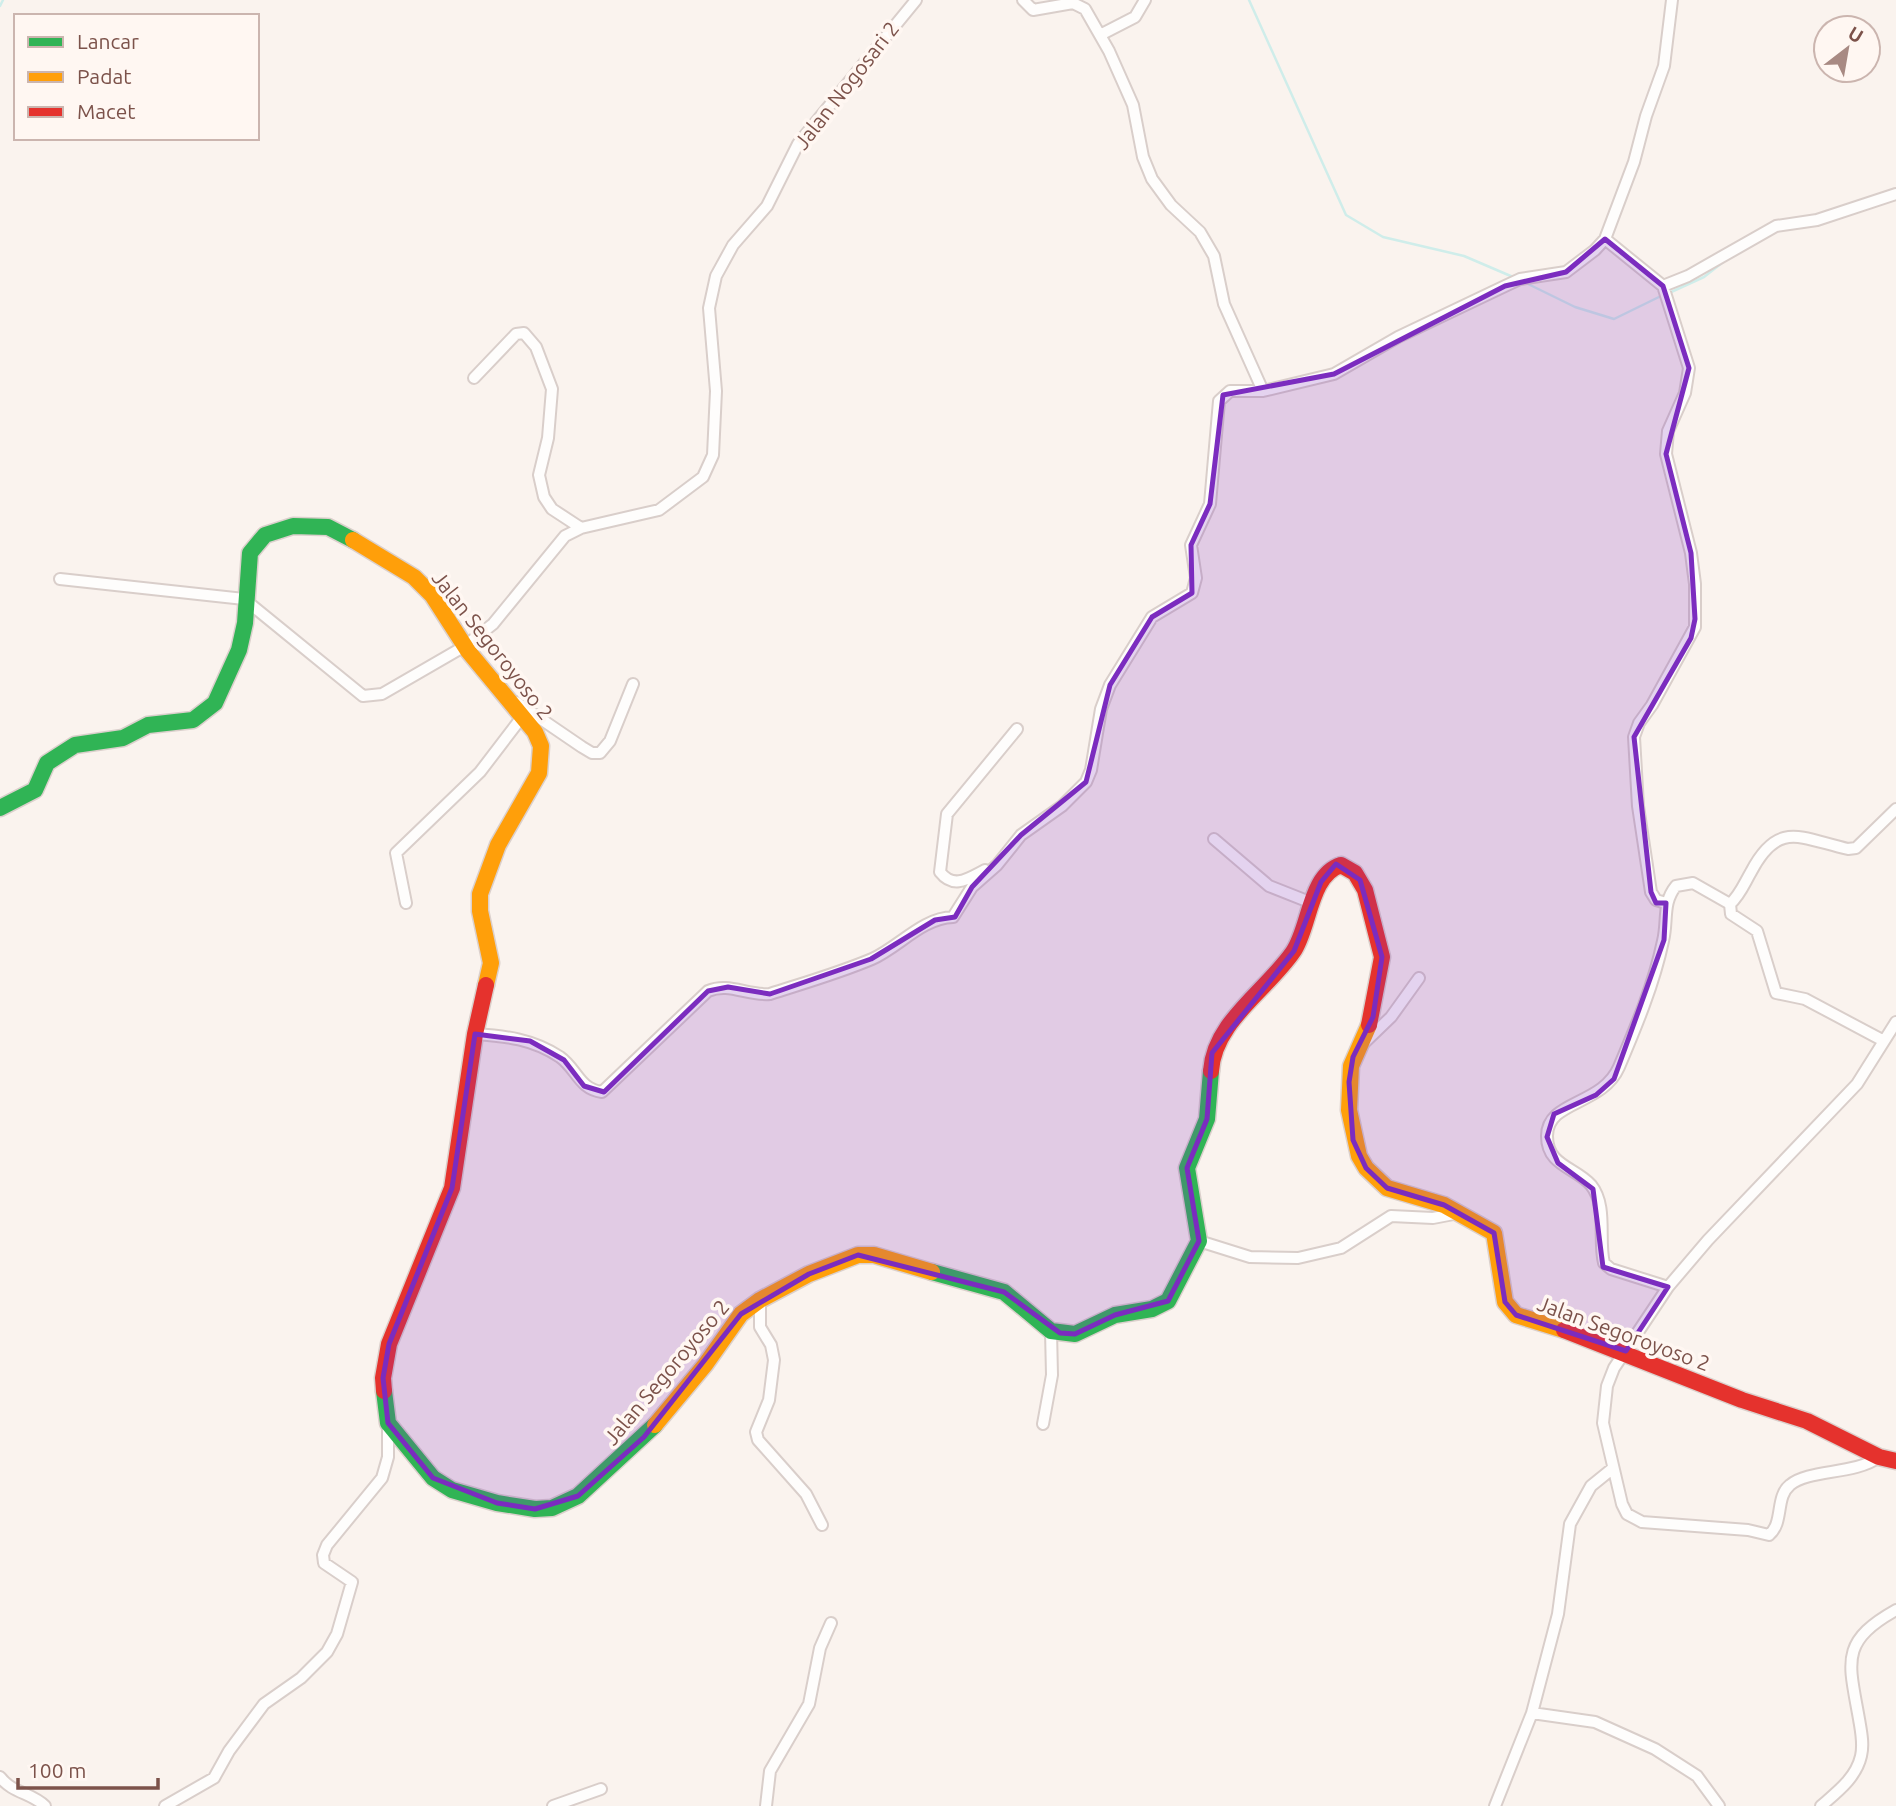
<svg xmlns="http://www.w3.org/2000/svg" width="1896" height="1806" font-family="Ubuntu,sans-serif">
<style>
.lines{fill:none;stroke-linecap:round;stroke-linejoin:round}
.stream{stroke:#cfedea;stroke-width:2.5}
.street-casing{stroke:#d9ceca;stroke-width:14}
.fast-casing{stroke:#dbd0cc;stroke-width:19}
.slow-casing{stroke:#dbd0cc;stroke-width:19}
.jam-casing{stroke:#dbd0cc;stroke-width:19}
.street{stroke:#fefdfc;stroke-width:10}
.fast{stroke:#30b455;stroke-width:16}
.slow{stroke:#ff9f0a;stroke-width:16}
.jam{stroke:#e5322d;stroke-width:16}
.marked{fill:#7b2cbf;fill-opacity:0.2;stroke:#7b2cbf;stroke-width:5;stroke-linejoin:round}
.labels{text-anchor:middle;dominant-baseline:central;stroke-width:7;stroke-linejoin:round;paint-order:stroke}
.street-label{font-size:21px;fill:#7c524a;stroke:#fff7f2}
</style>
<rect width="100%" height="100%" fill="#faf3ee"/>
<g class="lines">
<path class="stream" d="M1249,0L1346,215L1383,237L1464,256L1513,277
M0,6L3,0
M1526,283L1575,307L1614,319L1663,295
M1669,293L1704,277L1727,259"/>
<defs>
<path id="street" d="M1023,0L1033,10L1073,3L1085,9L1109,51L1133,105L1143,157L1152,179L1171,205L1200,232L1214,256L1224,304L1263,391L1334,374L1398,337L1505,286L1520,279L1566,272L1595,250L1605,239L1634,162L1646,116L1664,66L1672,0
M1100,35L1135,17L1145,0
M1605,239L1663,286L1689,368L1685,393L1668,431L1666,454L1691,553L1695,584V627L1652,705L1639,723L1634,737L1638,806L1651,892L1656,900L1666,903
M1663,286L1688,276L1776,226L1817,220L1896,194
M474,378L516,334L524,333L536,347L552,389L548,438L539,475L544,497L552,509L581,528
M60,579L244,599L363,696L382,694L465,646L493,624L565,536L581,528L659,510L703,477L713,455L716,391L709,308L716,276L733,245L767,206L798,144L916,0
M516,702L582,747L592,753H600L610,741L633,684
M1214,839L1269,886L1312,903
M985,870C969,878 954,890 940,872L947,814L1017,729
M406,903L396,853L480,772L522,717
M1730,904L1731,914L1757,931L1776,993L1805,999L1884,1041
M475,1034C506,1036 533,1039 560,1057C577,1069 579,1089 602,1092L708,991C729,982 747,996 770,994C804,983 839,973 872,959C899,947 922,918 953,917L972,887L997,865L1021,835L1062,806L1086,782L1091,770L1101,709L1110,685L1152,617L1192,593L1196,578L1191,545L1210,504L1219,401L1230,391H1263
M1365,1042L1391,1017L1419,978
M1199,1241L1250,1257L1298,1258L1341,1248L1391,1216L1433,1218L1459,1213
M1668,1287L1611,1269L1604,1263C1598,1240 1608,1206 1591,1185C1575,1167 1547,1166 1547,1136C1547,1100 1602,1106 1619,1067C1636,1027 1654,984 1663,941C1668,921 1662,903 1676,886L1693,883L1730,904C1740,895 1744,884 1751,872C1778,820 1800,838 1848,849L1856,848L1896,809
M760,1300V1327L771,1345L774,1360L769,1400L756,1432L758,1440L806,1494L822,1525
M1043,1424L1052,1375L1051,1331
M1879,1457C1855,1475 1809,1469 1790,1485C1775,1497 1784,1523 1769,1535L1748,1530L1642,1522L1627,1514L1622,1504L1603,1423L1607,1386L1614,1368L1668,1287L1708,1240L1857,1084L1896,1022
M1532,1713L1595,1722L1655,1749L1697,1776L1719,1806
M0,1777C12,1793 32,1793 45,1806
M165,1806L214,1778L229,1751L264,1704L301,1678L327,1652L337,1634L352,1582L324,1563L323,1555L327,1545L382,1478L388,1457V1423
M553,1806L601,1789
M766,1806L770,1771L809,1704L820,1648L831,1623
M1495,1806L1532,1713L1558,1614L1570,1524L1591,1486L1612,1469
M1821,1806C1837,1792 1856,1778 1861,1756C1864,1744 1861,1731 1859,1719C1849,1662 1839,1642 1896,1610"/>
<path id="fast" d="M0,808L35,790L47,763L75,745L123,738L148,725L193,720L215,703L239,650L245,623L250,553L265,535L293,526L328,527L353,540
M932,1272L1004,1292L1051,1331L1075,1334L1115,1315L1152,1309L1168,1301L1199,1241L1187,1168L1207,1119L1211,1071
M384,1391L388,1423L433,1478L452,1490L497,1503L535,1509L552,1508L578,1496L655,1425"/>
<path id="slow" d="M353,540L414,577L432,595L468,651L535,732L541,746L539,773L498,845L480,894V911L491,963L486,985
M1369,1025L1351,1066L1349,1110L1359,1156L1366,1168L1387,1188L1444,1205L1494,1233L1505,1302L1516,1315L1564,1330
M655,1425L705,1365L741,1314L760,1300L809,1274L858,1255H874L932,1272"/>
<path id="jam" d="M1211,1071C1214,1022 1266,991 1293,952C1310,928 1309,875 1341,865L1355,873L1365,890L1382,957L1369,1025
M1564,1330L1742,1400L1807,1421L1879,1457L1896,1461
M384,1391L383,1378L389,1344L452,1188L475,1034L486,985"/>
</defs>
<use href="#street" class="street-casing"/>
<use href="#fast" class="fast-casing"/>
<use href="#slow" class="slow-casing"/>
<use href="#jam" class="jam-casing"/>
<use href="#street" class="street"/>
<use href="#fast" class="fast"/>
<use href="#slow" class="slow"/>
<use href="#jam" class="jam"/>
</g>
<path class="marked" d="M1605,239L1663,286L1689,368L1666,454L1691,553L1695,619L1691,638L1634,737L1651,892L1656,903H1666L1664,940L1614,1079L1596,1095L1554,1114L1547,1137L1558,1163L1593,1189L1603,1267L1668,1287L1626,1351L1516,1315L1505,1302L1494,1233L1444,1205L1387,1188L1366,1168L1353,1140L1349,1082L1353,1057L1373,1017L1382,957L1360,880L1336,864L1321,882L1294,951L1212,1053L1207,1119L1187,1168L1199,1241L1168,1301L1115,1315L1075,1334L1060,1333L1004,1292L858,1255L809,1274L741,1314L644,1437L578,1496L535,1509L497,1503L433,1478L388,1423L383,1378L389,1344L452,1188L475,1034L530,1041L564,1060L584,1086L604,1092L708,991L728,987L770,994L871,959L935,920L955,917L972,887L1021,835L1086,782L1110,685L1152,617L1192,593L1191,545L1210,504L1223,395L1334,374L1505,286L1566,272Z"/>
<g class="labels">
<g class="street-label">
<text transform="translate(846 85) rotate(-52)">Jalan Nogosari 2</text>
<text transform="translate(493 645) rotate(52)">Jalan Segoroyoso 2</text>
<text transform="translate(1624 1333) rotate(20)">Jalan Segoroyoso 2</text>
<text transform="translate(666 1372) rotate(-50)">Jalan Segoroyoso 2</text>
</g>
</g>
<rect x="14" y="14" width="245" height="126" fill="#fff7f2" stroke="#cbb5af" stroke-width="2"/>
<rect x="28" y="37" width="35" height="10" fill="#30b455" stroke="#cbb5af" stroke-width="2"/>
<text x="77" y="49" font-size="21" fill="#7c524a">Lancar</text>
<rect x="28" y="72" width="35" height="10" fill="#ff9f0a" stroke="#cbb5af" stroke-width="2"/>
<text x="77" y="84" font-size="21" fill="#7c524a">Padat</text>
<rect x="28" y="107" width="35" height="10" fill="#e5322d" stroke="#cbb5af" stroke-width="2"/>
<text x="77" y="119" font-size="21" fill="#7c524a">Macet</text>
<g transform="translate(1847 49) rotate(31)"><circle r="33" fill="#fff7f2" stroke="#cbb5af" stroke-width="2"/>
<path d="M0-5L12 26L0 18L-12 26Z" fill="#a88a83"/>
<text y="-10" font-size="19" font-weight="bold" text-anchor="middle" fill="#7c524a">U</text>
</g>
<path d="M18 1778v10h140v-10" fill="none" stroke="#7c524a" stroke-width="3.5"/>
<text x="28" y="1778" font-size="21" fill="#7c524a" stroke="#fff7f2" stroke-width="5" paint-order="stroke">100 m</text>
</svg>
